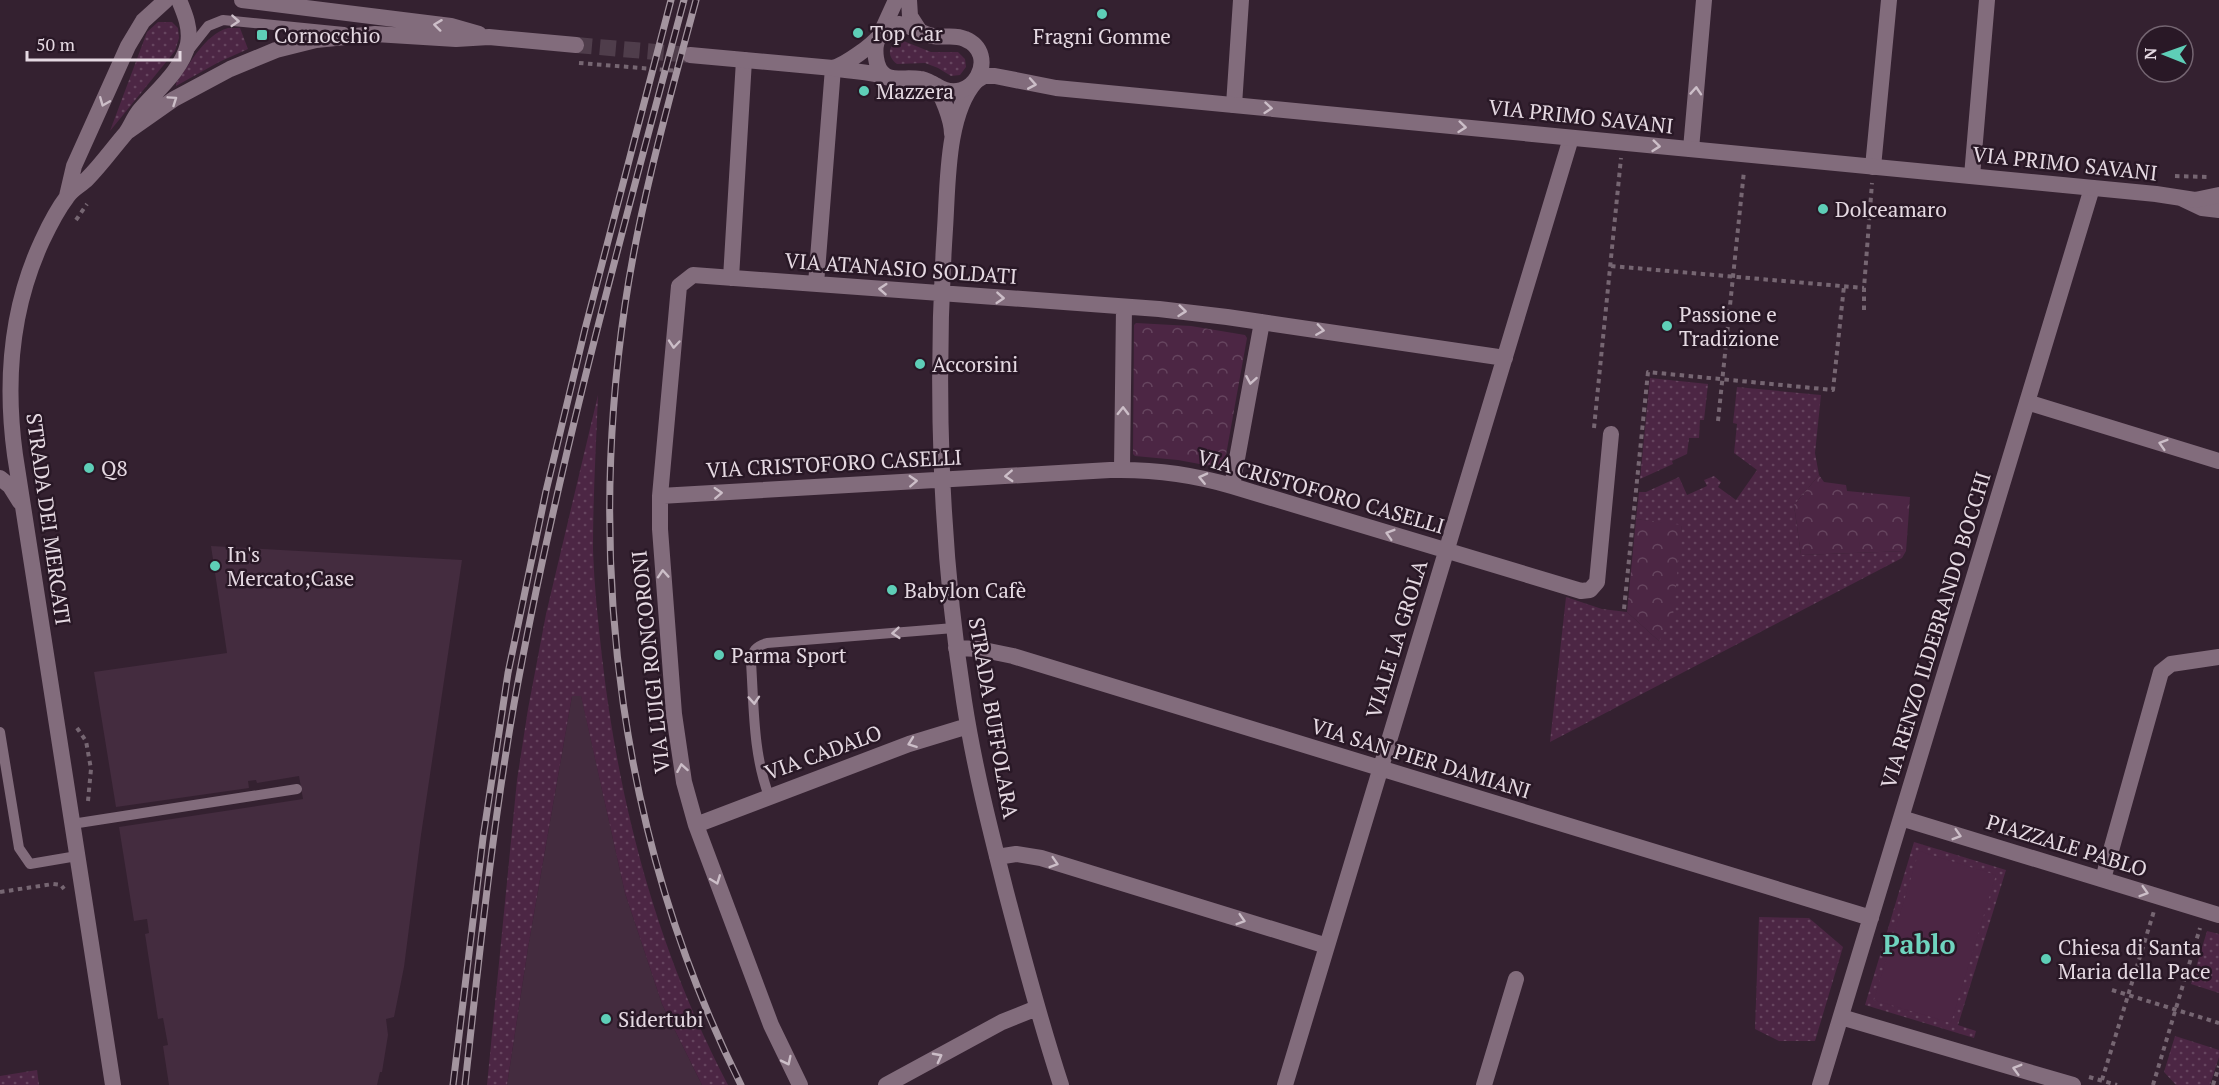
<svg xmlns="http://www.w3.org/2000/svg" width="2219" height="1085" font-family="'PT Serif',serif">
<style>
.built{fill:#442c3f}
.grass{fill:url(#grass-dots)}
.forest{fill:url(#forest-crowns)}
.pitch{fill:#4c2644}
.lines{fill:none;stroke-linecap:round;stroke-linejoin:round}
.tertiary-tunnel{stroke:#4f3d4b;stroke-width:16;stroke-dasharray:16 8;stroke-linecap:butt}
.path{stroke:#766672;stroke-width:4;stroke-dasharray:4.5 4.5;stroke-linecap:butt}
.service{stroke:#826c7c;stroke-width:10}
.minor{stroke:#826c7c;stroke-width:16}
.tertiary{stroke:#826c7c;stroke-width:16}
.rail-casing{stroke:#a3949f;stroke-width:7}
.rail{stroke:#291826;stroke-width:4.5;stroke-dasharray:14;stroke-linecap:butt}
.oneway{stroke:#ccbec8}
.poi-dot{fill:#5eceb7;stroke:#291826;stroke-width:2}
.labels{text-anchor:middle;dominant-baseline:central;stroke-width:5;stroke-linejoin:round;paint-order:stroke}
.poi-label{font-size:21px;fill:#e5d9e2;stroke:#291826;text-anchor:start}
.street-label{font-size:21px;fill:#e5d9e2;stroke:#291826}
.district-label{font-size:27px;font-weight:bold;fill:#6fd4bf;stroke:#291826}
</style>
<defs>
<pattern id="grass-dots" width="8" height="8" patternUnits="userSpaceOnUse" patternTransform="scale(1.5)"><rect width="8" height="8" fill="#4c2644"/><path d="M2 2h.1M6 6h.1" fill="none" stroke="#66455f" stroke-width="1.8" stroke-linecap="round"/></pattern>
<pattern id="forest-crowns" width="20" height="18" patternUnits="userSpaceOnUse" patternTransform="scale(1.5)"><rect width="20" height="18" fill="#4c2644"/><path d="M2 6a3 3 0 1 1 6 0M12 15a3 3 0 1 1 6 0" fill="none" stroke="#66455f"/></pattern>
</defs>
<rect width="100%" height="100%" fill="#342130"/>
<path class="built" d="M211,546L462,560L421,835L404,967L394,1017L386,1019L388,1035L382,1072H380L377,1085H169L163,1046L168,1045L163,1018L158,1019L145,934L149,933L147,919L134,921L119,827L303,799L299,776L257,783L256,780L248,781L249,788L116,807L94,672L227,653Z
M581,695L625,893L662,1004L702,1085H507L528,948L572,696Z"/>
<path class="grass" d="M158,22H172L178,28L179,38L175,51L110,131L147,32Z
M228,28H240L248,49L219,62L176,86V83C190,64 204,35 228,28Z
M901,40L931,52H958L965,59L966,67L960,75L951,76L938,68L925,63L897,64C886,56 888,43 901,40Z
M1650,378L1708,384L1704,420H1700L1699,438H1689L1687,454L1672,461L1673,464L1640,479Z
M1737,387L1821,395L1815,453L1819,475L1794,505L1801,555L1906,551L1902,558L1550,742L1566,597L1602,609L1627,612L1659,641L1682,526L1636,519L1639,492H1646L1679,477L1687,495L1707,486L1704,480L1714,476L1721,482L1718,487L1736,500L1757,470L1734,453L1737,424L1733,423Z
M598,395C596,446 593,498 593,549C594,585 598,621 602,657C619,806 658,952 728,1085H702L662,1004L625,893L581,696H572L528,948L507,1085H487L517,780L528,709L546,614Z
M1914,842L2006,870L1958,1025L1976,1031L1974,1038L1865,1005Z
M1759,917L1809,918L1843,947L1815,1041H1779L1755,1029Z
M2207,931L2219,934V993L2191,984Z
M2175,1036L2219,1050V1057L2210,1085H2176L2164,1072Z
M37,1070L39,1085H0V1076Z"/>
<path class="forest" d="M1136,323L1191,326L1245,335L1247,338L1224,466L1221,468L1178,460L1135,456L1133,454L1134,325Z
M1819,475L1824,482L1846,485L1847,491L1910,497L1906,551L1801,555L1794,505Z
M1636,519L1682,525L1673,616L1659,641L1627,612Z"/>
<path class="pitch" d="M1919,851L1996,875L1951,1023L1874,1000Z"/>
<g class="lines">
<path class="tertiary-tunnel" d="M576,45L690,55"/>
<path class="path" d="M579,63L679,71
M2175,176L2209,177
M76,220L87,204
M1611,266L1864,288
M1864,310V288L1872,183
M1718,421L1744,171
M1594,428L1621,158
M1624,609L1648,372L1833,390L1844,286
M77,728L86,741L91,769L88,801
M0,892L53,884L61,885L64,889
M2112,990L2219,1023
M2089,1077L2117,1085
M2102,1080L2154,911
M2153,1085L2200,928
M2213,1085L2219,1066"/>
<path class="service" d="M189,50L208,26L223,20L344,32
M0,732L19,848L30,864L77,856
M769,796C753,754 754,707 751,662C752,651 756,646 767,643L954,628
M72,824L297,789"/>
<path class="minor" d="M909,0L910,16L919,30
M880,35L896,0
M976,81C946,114 948,186 945,229C935,383 940,548 964,701C974,766 990,829 1006,892C1023,957 1040,1021 1061,1085
M933,84C942,93 952,121 952,134
M1234,105L1241,0
M1691,149L1704,0
M1873,167L1889,0
M1972,176L1987,0
M2183,199L2202,208L2219,210
M731,278L744,60
M816,284L833,68
M2027,402L2219,461
M1122,469L1124,307
M1232,486L1262,322
M660,496L1110,470C1152,469 1192,474 1232,486L1581,591L1590,590L1597,582L1611,434
M956,648L979,649L1013,656L1871,918
M1901,818L2219,915
M696,825L909,744L968,726
M997,857L1016,854L1041,858L1327,946
M2103,879L2161,672L2171,664L2219,657
M1841,1017L2073,1085
M800,1085L771,1025L696,825L684,782L674,714L660,529V496L679,286L693,275L1159,309L1227,317L1505,358
M886,1085L1002,1022L1037,1008
M1285,1085L1571,138
M1484,1085L1516,979
M1820,1085L2092,188"/>
<path class="tertiary" d="M242,0L451,26L479,34
M899,24C912,25 921,34 933,36C944,38 955,34 965,39C1001,54 972,108 937,86C931,83 926,79 920,79C901,76 880,86 876,58C875,51 875,42 880,36C885,29 891,25 899,24Z
M690,55L833,68C851,72 871,71 889,78
M833,68C845,65 873,45 880,35
M976,81L984,76H995L1056,88L2156,194L2195,200L2219,195
M127,132L174,99L230,69L276,50L316,40L375,34L456,39L489,37L576,45
M67,196L74,166L128,46L143,21L166,0
M0,478L10,486L20,502
M113,1085L15,455C5,382 11,308 42,241C49,226 57,210 67,197C72,189 81,185 87,179C101,165 113,148 126,133C131,126 134,117 140,110C156,91 182,70 188,44C191,29 185,14 179,0"/>
<defs>
<path id="rail" d="M696,0C669,101 640,202 625,305C586,570 621,845 741,1085
M453,1085L483,838L508,673L546,491L585,329L671,0
M465,1085C479,958 492,830 514,704C557,466 622,233 684,0"/>
</defs>
<use href="#rail" class="rail-casing"/>
<use href="#rail" class="rail"/>
</g>
<defs><path id="oneway-chevron" d="M-2-3.5L2.5 0L-2 3.5" fill="none" stroke-width="1.6" stroke-linecap="round" stroke-linejoin="round" transform="scale(1.5)"/></defs>
<g class="oneway">
<use href="#oneway-chevron" transform="translate(235 21) rotate(4)"/>
<use href="#oneway-chevron" transform="translate(438 25) rotate(-173)"/>
<use href="#oneway-chevron" transform="translate(1032 84) rotate(10)"/>
<use href="#oneway-chevron" transform="translate(1696 91) rotate(-86)"/>
<use href="#oneway-chevron" transform="translate(173 100) rotate(-34)"/>
<use href="#oneway-chevron" transform="translate(104 102) rotate(112)"/>
<use href="#oneway-chevron" transform="translate(1268 108) rotate(5)"/>
<use href="#oneway-chevron" transform="translate(1462 127) rotate(6)"/>
<use href="#oneway-chevron" transform="translate(1656 146) rotate(6)"/>
<use href="#oneway-chevron" transform="translate(883 289) rotate(-176)"/>
<use href="#oneway-chevron" transform="translate(1000 298) rotate(4)"/>
<use href="#oneway-chevron" transform="translate(1182 311) rotate(6)"/>
<use href="#oneway-chevron" transform="translate(1320 330) rotate(8)"/>
<use href="#oneway-chevron" transform="translate(674 344) rotate(95)"/>
<use href="#oneway-chevron" transform="translate(1251 380) rotate(100)"/>
<use href="#oneway-chevron" transform="translate(1123 411) rotate(-89)"/>
<use href="#oneway-chevron" transform="translate(2163 444) rotate(-163)"/>
<use href="#oneway-chevron" transform="translate(1009 476) rotate(177)"/>
<use href="#oneway-chevron" transform="translate(1203 478) rotate(-167)"/>
<use href="#oneway-chevron" transform="translate(913 481) rotate(-3)"/>
<use href="#oneway-chevron" transform="translate(718 493) rotate(-3)"/>
<use href="#oneway-chevron" transform="translate(1390 534) rotate(-163)"/>
<use href="#oneway-chevron" transform="translate(663 574) rotate(-94)"/>
<use href="#oneway-chevron" transform="translate(896 633) rotate(175)"/>
<use href="#oneway-chevron" transform="translate(754 700) rotate(86)"/>
<use href="#oneway-chevron" transform="translate(912 743) rotate(160)"/>
<use href="#oneway-chevron" transform="translate(682 768) rotate(-100)"/>
<use href="#oneway-chevron" transform="translate(1957 835) rotate(17)"/>
<use href="#oneway-chevron" transform="translate(1054 863) rotate(17)"/>
<use href="#oneway-chevron" transform="translate(716 880) rotate(69)"/>
<use href="#oneway-chevron" transform="translate(2144 892) rotate(17)"/>
<use href="#oneway-chevron" transform="translate(1241 920) rotate(17)"/>
<use href="#oneway-chevron" transform="translate(938 1057) rotate(-28)"/>
<use href="#oneway-chevron" transform="translate(787 1061) rotate(64)"/>
<use href="#oneway-chevron" transform="translate(2017 1069) rotate(-164)"/>
</g>
<g class="poi-dot">
<circle cx="1102" cy="14" r="6"/>
<circle cx="858" cy="33" r="6"/>
<rect x="256" y="29" width="12" height="12" rx="3"/>
<circle cx="864" cy="91" r="6"/>
<circle cx="1823" cy="209" r="6"/>
<circle cx="1667" cy="326" r="6"/>
<circle cx="920" cy="364" r="6"/>
<circle cx="89" cy="468" r="6"/>
<circle cx="215" cy="566" r="6"/>
<circle cx="892" cy="590" r="6"/>
<circle cx="719" cy="655" r="6"/>
<circle cx="2046" cy="959" r="6"/>
<circle cx="606" cy="1019" r="6"/>
</g>
<g class="labels">
<g class="poi-label">
<text x="870" y="33">Top Car</text>
<text x="274" y="35">Cornocchio</text>
<text x="1102" y="36" text-anchor="middle">Fragni Gomme</text>
<text x="876" y="91">Mazzera</text>
<text x="1835" y="209">Dolceamaro</text>
<text x="1679" y="314">Passione e<tspan x="1679" dy="24">Tradizione</tspan></text>
<text x="932" y="364">Accorsini</text>
<text x="101" y="468">Q8</text>
<text x="227" y="554">In's<tspan x="227" dy="24">Mercato;Case</tspan></text>
<text x="904" y="590">Babylon Cafè</text>
<text x="731" y="655">Parma Sport</text>
<text x="2058" y="947">Chiesa di Santa<tspan x="2058" dy="24">Maria della Pace</tspan></text>
<text x="618" y="1019">Sidertubi</text>
</g>
<g class="street-label">
<text transform="translate(1581 116) rotate(6)">VIA PRIMO SAVANI</text>
<text transform="translate(2065 163) rotate(6)">VIA PRIMO SAVANI</text>
<text transform="translate(901 268) rotate(4)">VIA ATANASIO SOLDATI</text>
<text transform="translate(834 463) rotate(-3)">VIA CRISTOFORO CASELLI</text>
<text transform="translate(1321 491) rotate(16)">VIA CRISTOFORO CASELLI</text>
<text transform="translate(49 519) rotate(82)">STRADA DEI MERCATI</text>
<text transform="translate(1935 630) rotate(-73)">VIA RENZO ILDEBRANDO BOCCHI</text>
<text transform="translate(1396 639) rotate(-73)">VIALE LA GROLA</text>
<text transform="translate(650 662) rotate(-96)">VIA LUIGI RONCORONI</text>
<text transform="translate(994 718) rotate(80)">STRADA BUFFOLARA</text>
<text transform="translate(823 752) rotate(-20)">VIA CADALO</text>
<text transform="translate(1421 758) rotate(17)">VIA SAN PIER DAMIANI</text>
<text transform="translate(2067 845) rotate(17)">PIAZZALE PABLO</text>
</g>
<g class="district-label">
<text x="1919" y="944">Pablo</text>
</g>
</g>
<g transform="translate(2165 54) rotate(271)"><circle r="28" fill="#291826" stroke="#746571" stroke-width="1.5"/>
<path d="M0-4.5L10 22L0 15L-10 22Z" fill="#5eceb7"/>
<text y="-9" font-size="16" font-weight="bold" text-anchor="middle" fill="#e5d9e2">N</text>
</g>
<path d="M27 51v9h153v-9" fill="none" stroke="#e5d9e2" stroke-width="3"/>
<text x="36" y="51" font-size="18" fill="#e5d9e2" stroke="#291826" stroke-width="4.5" paint-order="stroke">50 m</text>
</svg>
